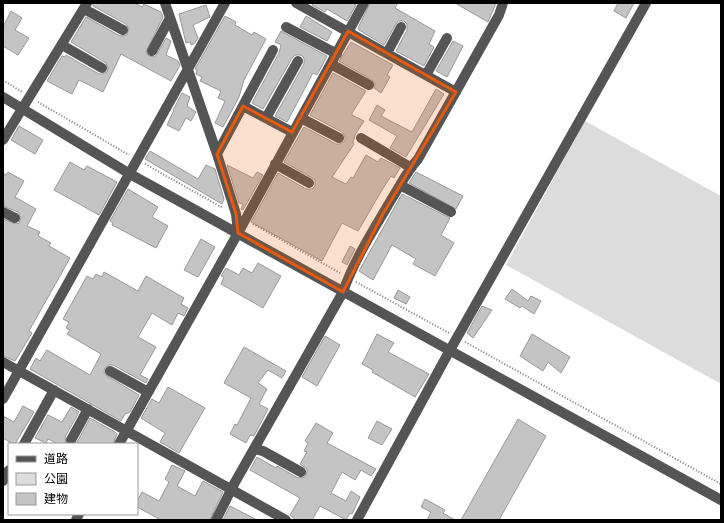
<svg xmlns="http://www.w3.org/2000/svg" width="724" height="523" font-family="'Nunito Sans','Noto Sans JP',sans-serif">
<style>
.green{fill:#dcdcdc}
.building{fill:#c4c4c4;stroke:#999}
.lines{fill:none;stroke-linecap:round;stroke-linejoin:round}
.path{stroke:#777;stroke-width:2;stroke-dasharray:1 2;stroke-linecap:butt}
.minor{stroke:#555;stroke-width:10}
.marked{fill:#e8590c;fill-opacity:0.2;stroke:#e8590c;stroke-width:3;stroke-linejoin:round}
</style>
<rect width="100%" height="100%" fill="#fff"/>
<path class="green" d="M585,121L721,196V384L506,265Z"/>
<path class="building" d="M93,3H135L142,7L144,4L161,12L163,17L146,52L149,56L155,57L166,38L171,41L166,55L178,61L180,65L171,81L121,54L103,92L79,80L72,94L47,81L62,56L65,57L66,55L99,74H102L107,72L108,68L106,63L71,42L86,17L120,36L127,35L129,29L126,24L93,6Z
M313,3H352L356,5L347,21L327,9L325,12L312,5Z
M370,3H398L395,8L435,31L429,44L434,47L424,66L396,51L407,30V24L404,21H398L396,24L384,45L359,30L358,28Z
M455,3H496L488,22Z
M618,3H634L626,18L614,11Z
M206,5L210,17L193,25L198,38L194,44L191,45L190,42L186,43L179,14Z
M11,11L22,18L15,30L29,38L18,55L3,46V27Z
M225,16L236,22L235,25L252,35L254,32L266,39L244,80L239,97L223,127L215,123L225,101L218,98L221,91L200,81L202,77L196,74L197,70L195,69Z
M306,16L332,32L327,41L300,27Z
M281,31L327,56L317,75L313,73L287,122L275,116L304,64V58L301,55H295L292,58L263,109L252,103L279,53L281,45L275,42Z
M453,41L463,46L447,77L436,71Z
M351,42L393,65L387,75L390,77L381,93L374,88L375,84L372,80L339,61Z
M333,73L366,91L352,113V115L364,121L355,135L353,143L354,144L332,177L346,184L351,177L353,178L366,155L378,162L381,158L400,168L394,178L391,176L382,190L358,231L342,223L322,261L251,222L278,173L306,189H312L315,186V180L312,178L284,162L304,127L336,144H340L345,141V137L342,132L310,115Z
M436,89L444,94L406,157L390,148L397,136L369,120L377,105L385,110L381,116L412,132Z
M182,93L190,97L187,106L196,112L191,121L186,118L179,131L167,125L174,110H173Z
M19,126L43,140L35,154L11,140Z
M150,151L198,179L206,165L215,169L224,199L222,204L145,159Z
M70,162L84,170L87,166L117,182L99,215L54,190Z
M227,165L253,178L257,172L263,175L243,210L241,209L243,204L239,203Z
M8,172L24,181L15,197L36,209L27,226L40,232L38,235L40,237L51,243L49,246L70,258L29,331L32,333L15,361L3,356V219L16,224L19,223L21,218L18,212L3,206V173L6,175Z
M416,172L463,196L456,209L409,183Z
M128,189L158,207L152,217L168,226L156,248L112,225L113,223L110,221Z
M402,194L450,218L441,235L454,243L435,276L413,264L416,259L392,245L373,280L359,271Z
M201,239L215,247L198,277L184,270Z
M350,246L355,249L347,265L342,262Z
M258,263L281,276L263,308L221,284L224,277L221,276L226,268L239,275L243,268L252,273Z
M104,272L138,291L146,276L184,298L181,304L188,308L184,316L178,313L172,325L152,313L138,337L156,347L140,375L148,379L146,383L113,365H109L105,368L104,372L107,376L139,395L130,412L125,414L121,421L30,369L36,358L40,361L47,350L90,375L101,354L67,334L70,330L66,328L69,322L63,319L87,276L93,279L96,274L102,277Z
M512,289L528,301L531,296L541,301L534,314L522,306L520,308L505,299Z
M398,290L410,297L406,304L394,298Z
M482,306L492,310L473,338L467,333Z
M377,334L394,343L388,352L429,374L415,397L372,372L373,370L362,364Z
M532,334L570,357L561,373L548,362L543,371L520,356Z
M325,336L340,345L317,386L302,377Z
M244,347L286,371L282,378L268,370L258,383L267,389L259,404L268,409L254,436L250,435L246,443L230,434L235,424L237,425L251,398L224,383Z
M168,387L205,408L179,453L160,442L165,433L141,418L152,399L159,403Z
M23,406L34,412L15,444H13L3,438V416L14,422Z
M71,407L79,412L65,437L66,444H58L48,439L46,443L35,438L48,415L62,422Z
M90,418L115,432L117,434L113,444H76Z
M518,419L546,436L499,520H461Z
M377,421L392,429L382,445L368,438Z
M316,423L333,433L327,443L376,469L371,476L361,470L355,480L342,472L331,493L346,501L351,491L360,497L352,514L350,513L346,520L320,506L312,520H296L290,515L300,498L250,470L257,457L276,468L277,466L298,478L305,477L307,472V469L300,464L307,452L304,451L308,443L305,441Z
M172,465L185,471L177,486L195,496L203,481L223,492L210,520H161L137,507V501L142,492L159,501L169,482L165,479Z
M425,499L445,510L443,513L455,520H427L431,512L421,507Z
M230,506L257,520H223Z"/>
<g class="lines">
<path class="path" d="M3,80L22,92
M38,102L129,155
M145,164L223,208
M253,224L340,273
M356,282L449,333
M465,342L721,484"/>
<path class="minor" d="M165,3L217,154L236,214L238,233
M296,3L456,92
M84,9L123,30
M286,27L337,54
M62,45L102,68
M152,51L170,18
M387,53L401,27
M331,64L369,85
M426,75L447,38
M3,97L130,174L721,500
M243,106L292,132
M266,118L298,61
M301,118L339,138
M361,138L410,167
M3,140L87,3
M217,154L273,50
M275,164L309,183
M400,185L451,212
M3,212L15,218
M3,362L286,520
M110,371L148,392
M3,399L225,3
M71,440L88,409
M24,444L54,390
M119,444L238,233L364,3
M254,449L263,451L301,472
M3,481L9,470
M76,520L79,514
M216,520L234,484L343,292C354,260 374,229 391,200C400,186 407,171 418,159L499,15L503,3
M357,520L450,350L646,3"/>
</g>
<path class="marked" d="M348,31L456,92L383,214L343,292L238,233L236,214L217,154L243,106L292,132Z"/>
<rect width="724" height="523" fill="none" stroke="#000000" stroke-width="8"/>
<rect x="8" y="443" width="130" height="72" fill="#ffffff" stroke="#999999"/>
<rect x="16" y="456" width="20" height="6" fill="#555555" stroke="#999999"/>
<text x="44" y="463" font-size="12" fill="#000000">道路</text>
<rect x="16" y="473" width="20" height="12" fill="#dcdcdc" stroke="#999999"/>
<text x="44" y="483" font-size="12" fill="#000000">公園</text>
<rect x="16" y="493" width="20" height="12" fill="#c4c4c4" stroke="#999999"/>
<text x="44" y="503" font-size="12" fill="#000000">建物</text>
</svg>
